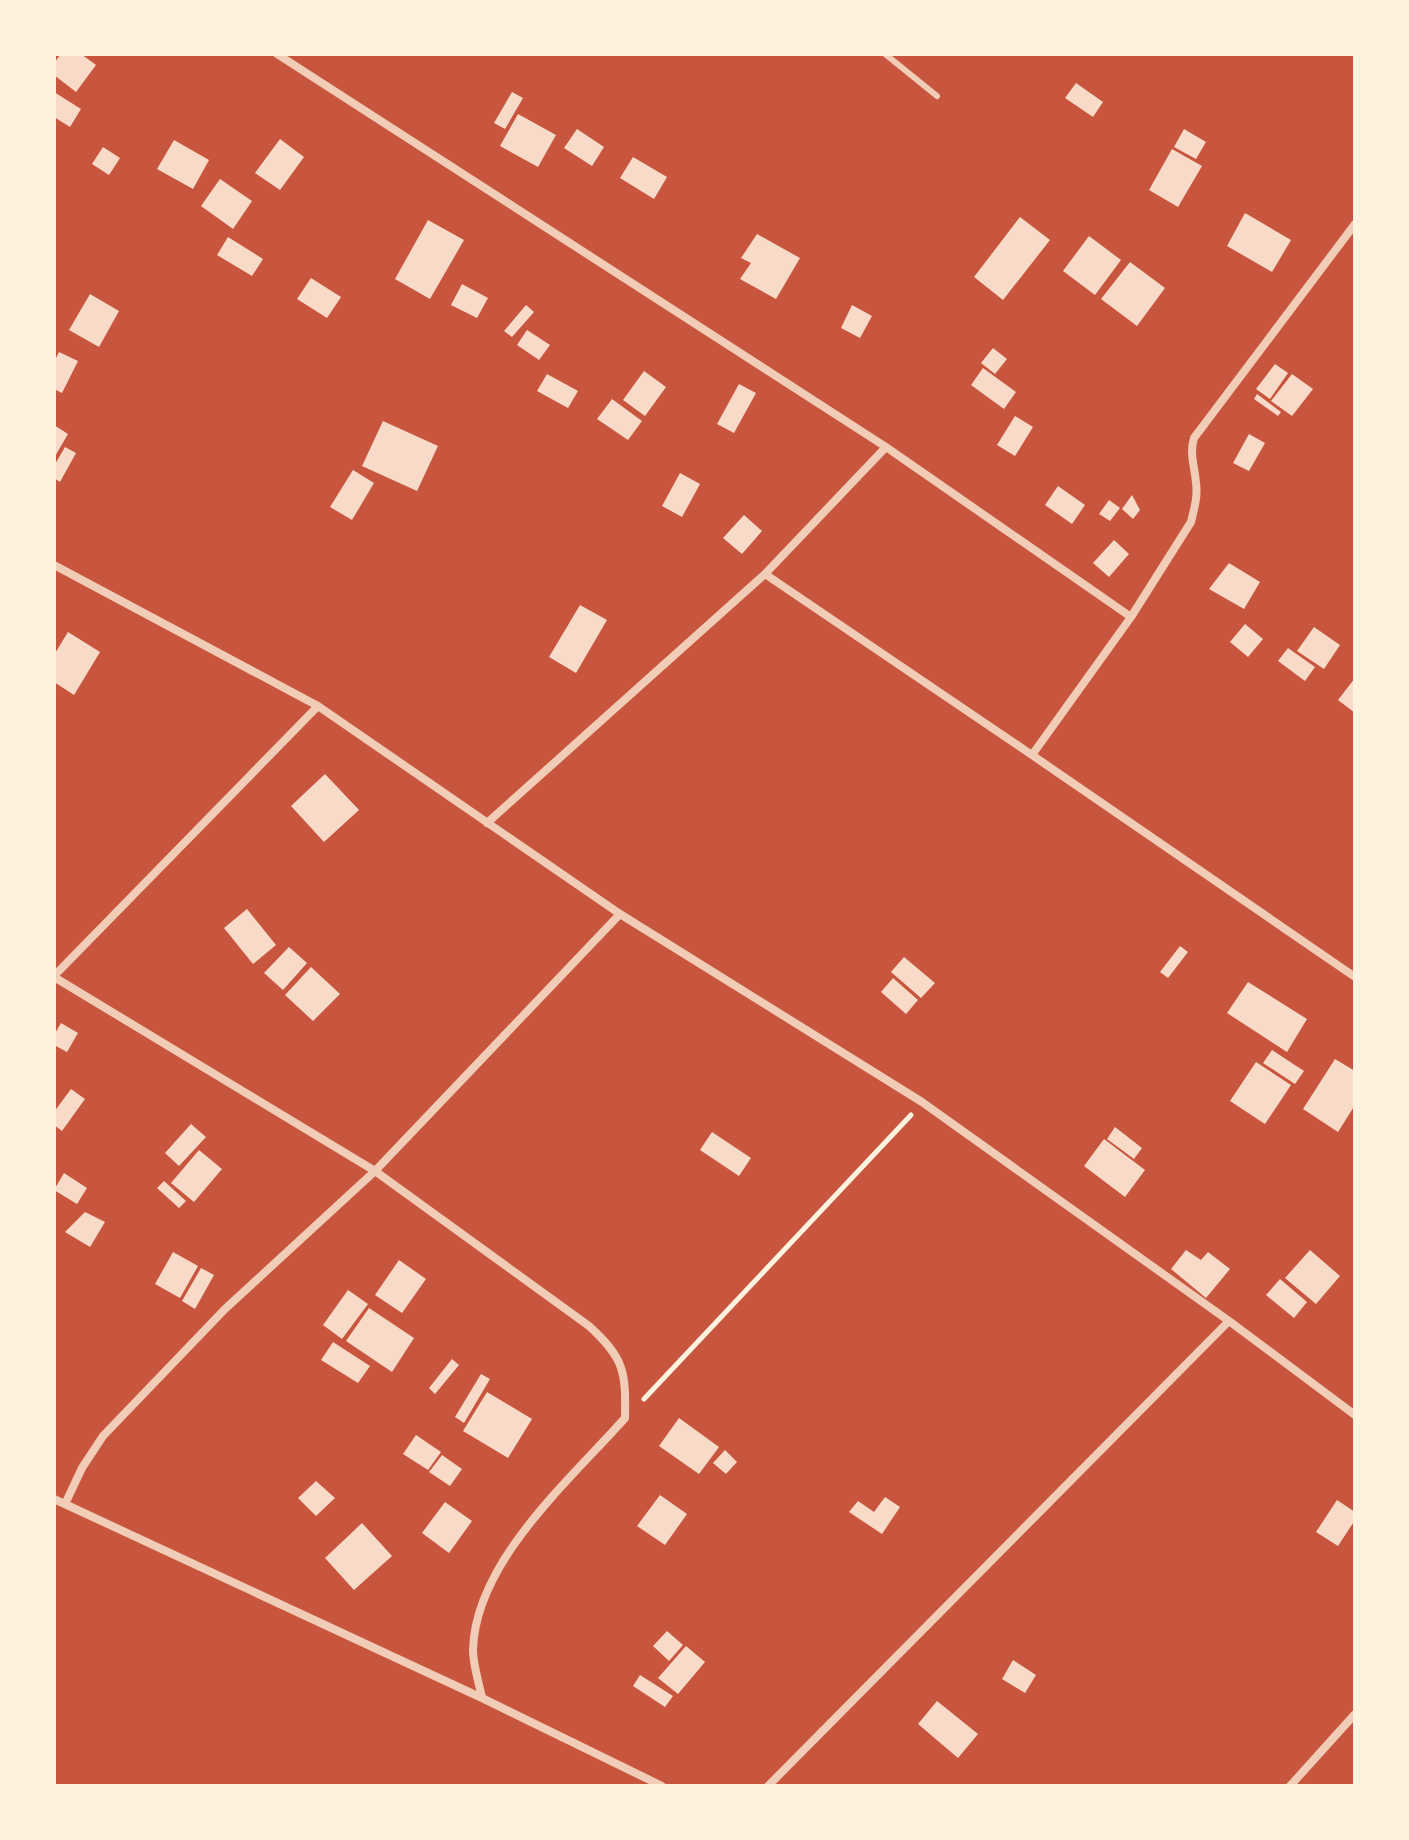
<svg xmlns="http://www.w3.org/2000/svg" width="1409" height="1840" font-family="'Alegreya Sans',sans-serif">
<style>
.building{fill:#f7dbc8}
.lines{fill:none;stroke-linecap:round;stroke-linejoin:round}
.path{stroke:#fff3e0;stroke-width:5}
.service{stroke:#f1ccb7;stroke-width:6}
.minor{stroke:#f1ccb7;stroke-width:8}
</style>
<rect width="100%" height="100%" fill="#c8553d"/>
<path class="building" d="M61,54H81L96,65L76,92L54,75V63Z
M1076,83L1103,102L1093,117L1065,98Z
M54,92L81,109L70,127L54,117Z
M512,92L523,98L505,129L494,123Z
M518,114L556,135L538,167L500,146Z
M577,129L604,147L592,166L564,148Z
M1184,129L1206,142L1196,159L1174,147Z
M280,139L304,157L280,190L255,173Z
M174,140L209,160L193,189L157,169Z
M103,147L120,158L109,175L92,164Z
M1172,149L1202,166L1178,207L1149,190Z
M633,157L667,177L654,199L620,178Z
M220,179L252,201L233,229L201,206Z
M1245,213L1291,240L1272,272L1227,246Z
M1020,217L1050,240L1003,300L974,277Z
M428,220L464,240L430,299L395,279Z
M757,234L800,258L776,299L740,279L751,263L741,258Z
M1089,236L1121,260L1095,295L1063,271Z
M228,237L263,259L252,276L217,255Z
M1130,262L1165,288L1137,326L1101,299Z
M311,278L341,297L327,318L297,299Z
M462,284L488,298L477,318L451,305Z
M90,294L119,311L99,347L69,330Z
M526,305L534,312L512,337L504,331Z
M852,305L872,316L860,338L841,328Z
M527,330L550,345L539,360L517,345Z
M993,348L1007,359L995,374L981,363Z
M59,352L78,361L62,393L54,389V362Z
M1275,364L1288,373L1270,399L1256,389Z
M983,368L1016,392L1004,409L971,385Z
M644,371L666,387L645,416L623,400Z
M547,374L578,391L568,408L537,391Z
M1292,374L1313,389L1292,416L1271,401Z
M739,384L756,393L734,433L717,424Z
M1257,394L1281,412L1278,416L1254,399Z
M612,399L642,421L628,440L597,419Z
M1015,416L1033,427L1015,456L997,445Z
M383,421L438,446L417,491L362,466Z
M54,425L68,434L54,458Z
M1249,434L1265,443L1249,471L1233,463Z
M65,447L76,453L60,482L54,478V466Z
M353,470L374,483L352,520L330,507Z
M680,473L700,484L682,517L662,506Z
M1058,486L1085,505L1072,524L1045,505Z
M1132,495L1140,510L1133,519L1122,509Z
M1109,500L1120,508L1110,521L1099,514Z
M744,515L762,531L742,554L723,538Z
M1114,540L1129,554L1109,577L1093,563Z
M1229,563L1260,582L1244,609L1209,589Z
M580,605L607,620L576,673L549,657Z
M1245,624L1263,639L1248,657L1230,642Z
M1314,627L1340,645L1324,669L1297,651Z
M68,632L100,652L74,695L54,682V655Z
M1288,648L1315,667L1305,681L1278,661Z
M1355,678V713L1338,700Z
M325,774L359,810L324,842L291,806Z
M247,909L276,945L253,964L224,928Z
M1180,946L1188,952L1168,978L1160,972Z
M289,947L307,963L283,990L264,973Z
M904,957L935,983L921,998L891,972Z
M311,967L340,994L313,1021L285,995Z
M893,978L918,1000L906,1014L881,992Z
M1248,982L1307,1019L1287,1052L1227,1013Z
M61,1023L78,1033L67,1052L54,1045V1035Z
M1272,1050L1304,1071L1295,1084L1263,1063Z
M1335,1059L1355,1071V1105L1338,1132L1303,1109Z
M1256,1062L1291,1085L1265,1124L1230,1101Z
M71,1089L85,1099L62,1131L54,1125V1112Z
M191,1124L206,1137L179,1166L165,1153Z
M1115,1127L1142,1148L1134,1159L1107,1139Z
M712,1132L751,1158L739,1176L700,1150Z
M1104,1139L1145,1170L1125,1197L1084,1166Z
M199,1150L222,1169L194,1202L171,1183Z
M64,1173L87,1188L77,1204L54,1190Z
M164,1181L186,1201L179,1208L157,1188Z
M85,1212L105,1222L90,1247L65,1232Z
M1186,1250L1201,1260L1208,1252L1230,1269L1206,1298L1171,1269Z
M1310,1250L1340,1276L1316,1304L1285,1278Z
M173,1252L198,1266L180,1298L155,1284Z
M399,1260L426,1279L402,1313L375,1295Z
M201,1268L214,1275L195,1309L182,1301Z
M1280,1279L1307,1302L1294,1318L1266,1295Z
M348,1290L368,1304L342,1339L323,1325Z
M369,1308L414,1338L392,1372L346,1341Z
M333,1342L370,1366L358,1383L321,1360Z
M452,1359L459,1365L435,1394L429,1388Z
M481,1374L490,1379L464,1423L455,1417Z
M487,1392L532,1419L508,1458L463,1431Z
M679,1418L719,1447L699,1474L659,1446Z
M416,1435L441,1452L428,1470L403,1454Z
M725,1450L737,1462L726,1474L713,1463Z
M442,1455L462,1469L450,1486L429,1472Z
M316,1481L335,1498L316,1516L298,1498Z
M660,1495L687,1514L665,1545L637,1526Z
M885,1497L900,1507L882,1534L849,1512L858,1501L874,1512Z
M1337,1500L1355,1512V1520L1338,1546L1316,1532Z
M445,1502L472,1521L449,1553L422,1533Z
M362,1523L392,1556L354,1590L325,1558Z
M667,1631L683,1645L669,1661L653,1646Z
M686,1646L705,1662L678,1694L658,1678Z
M1013,1660L1036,1675L1025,1693L1002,1679Z
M640,1675L673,1696L665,1707L633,1686Z
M937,1701L978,1734L958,1758L918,1724Z"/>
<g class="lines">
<path class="path" d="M644,1399L911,1115"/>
<path class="service" d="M885,54L937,96"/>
<path class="minor" d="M277,54L886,447L765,574L487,823
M54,565L318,706L620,914L922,1102L1229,1321L1355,1415
M765,574L1032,755L1131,617L886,447
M1131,617L1191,522C1194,509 1198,497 1196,483C1195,468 1189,454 1194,438L1355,224
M1032,755L1355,977
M54,976L318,706
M54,977L375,1171L589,1326C624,1358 626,1371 625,1418C570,1480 475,1562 473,1650C473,1665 479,1683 482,1698
M54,1499L482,1698L662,1786
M65,1504L82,1468L103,1436L225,1309L375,1171L620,914
M768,1786L1229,1321
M1290,1786L1355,1714"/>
</g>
<rect width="1409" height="1840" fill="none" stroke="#fff3e0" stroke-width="112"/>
</svg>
